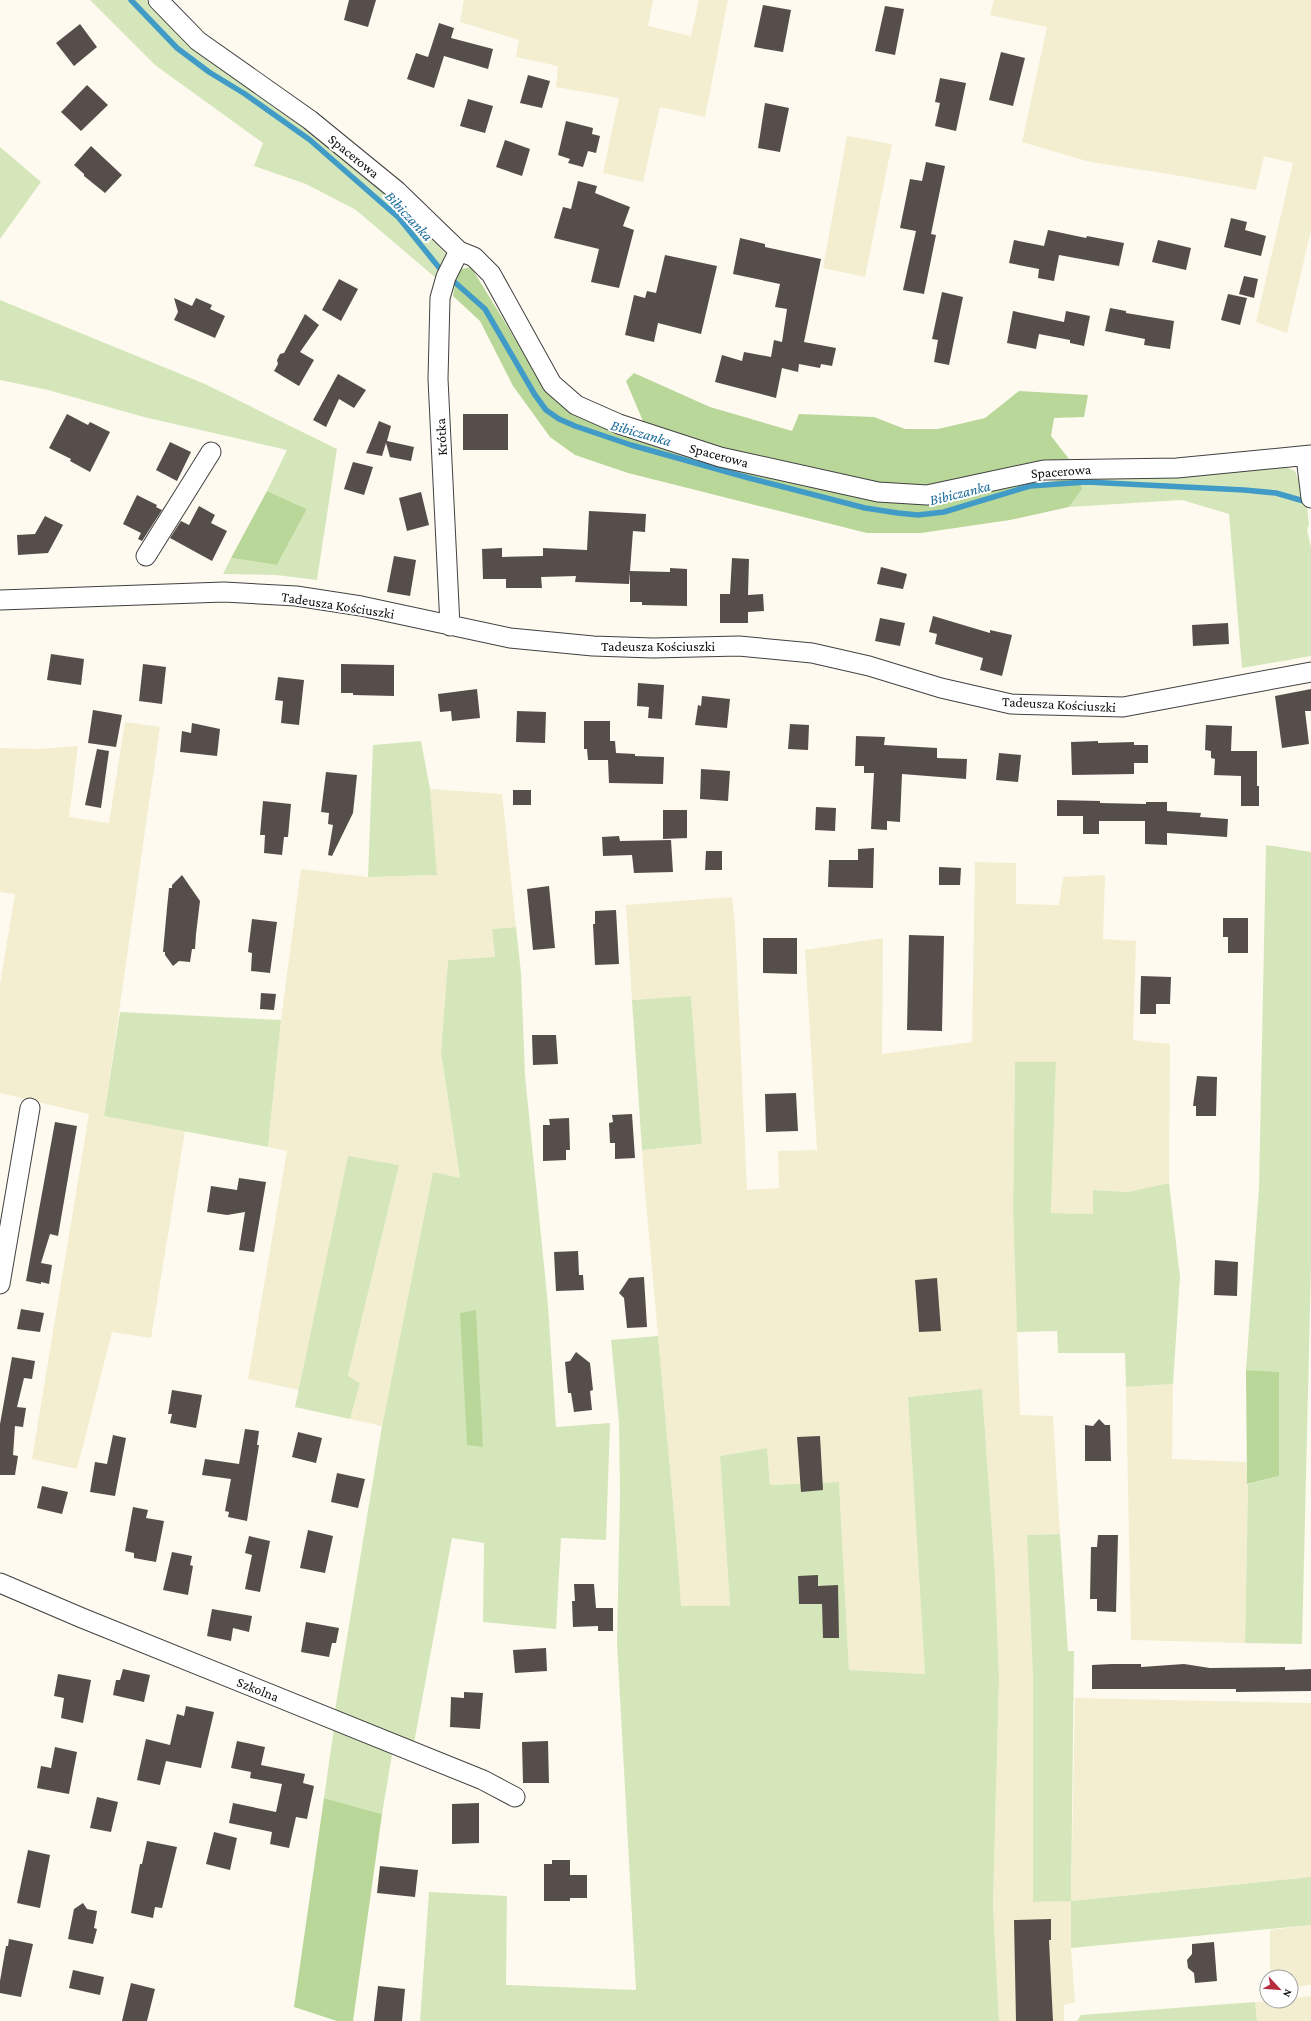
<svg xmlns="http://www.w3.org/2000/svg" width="1311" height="2021" font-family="'Crimson Pro',serif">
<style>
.farmland{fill:#f3eed0}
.green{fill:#d5e7ba}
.forest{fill:#bad79a}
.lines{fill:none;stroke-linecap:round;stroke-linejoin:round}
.stream{stroke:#419bc7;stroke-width:5.5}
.building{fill:#564e4b}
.minor-casing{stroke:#414141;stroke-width:21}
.minor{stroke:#fff;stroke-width:19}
.labels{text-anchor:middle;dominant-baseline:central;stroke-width:4;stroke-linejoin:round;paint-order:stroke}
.street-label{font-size:14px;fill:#0e0e0e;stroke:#fff}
.water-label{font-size:15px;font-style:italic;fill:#1d6c9a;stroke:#fff}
</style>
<rect width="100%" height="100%" fill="#fefaef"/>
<path class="farmland" d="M464,0H653L648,26L691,36L699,0H728L705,117L660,107L643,182L603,173L619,98L556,87L558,66L516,57L519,40L460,22Z
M994,0H1311V230L1287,333L1256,322L1293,163L1264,156L1256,190L1169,174L1090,162L1022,142L1047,27L990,15Z
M847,136L892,144L865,277L823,268Z
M125,722L160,727L104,1116L185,1131L151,1338L112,1332L77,1469L32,1459L89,1114L0,1093V984L15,894L0,892V748L38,749L78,746L69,817L109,823Z
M430,789L502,794L516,927L492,929L495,957L448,960L441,1052L460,1179L433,1172L382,1426L350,1419L360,1383L348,1377L399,1165L348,1157L299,1390L248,1379L287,1151L268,1147L281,1020L301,869L368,877L436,875Z
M975,862L1016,863V904L1059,905L1063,877L1105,875L1103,939L1136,941L1133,1040L1170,1044L1169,1183L1128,1192L1093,1190V1214L1051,1213L1056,1063L1015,1062L1013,1210L1020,1415L1053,1416L1060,1534L1027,1535L1033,1678L1034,1902L1071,1900L1075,1698L1311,1703V1877L1071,1901V1948L1075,2002L1064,2005V2021H999L993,1905L999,1678L995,1574L982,1389L908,1397L925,1674L849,1670L839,1482L770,1485L767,1448L720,1456L730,1606H680L676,1536L644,1180L642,1150L702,1144L691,997L632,1000L626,905L732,897L735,926L747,1190L779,1188L778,1151L817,1150L805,950L883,938L882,1054L972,1042Z
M1173,1384L1172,1459L1246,1462L1248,1484L1245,1643L1131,1640L1126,1387Z
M1311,1925V1985L1291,1987V1977H1270V1930Z
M1311,1996V2021H1257L1255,2002L1291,2001V1998Z"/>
<path class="green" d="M90,0H146L195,47L307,125L393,197L446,254L437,279L356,210L306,184L254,166L263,143L155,65Z
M0,147L41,182L0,239Z
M0,300L205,384L337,449L317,580L276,575L223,574L231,558L277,565L307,509L267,491L287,450L144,417L48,390L0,380Z
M1280,464L1295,471L1306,498L1309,524L1307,530L1311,547V656L1242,668L1229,514L1182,500L1069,507L1083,488L1074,478Z
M421,741L430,789L437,875L368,877L373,745Z
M1266,845L1311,852V1267L1302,1644L1245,1643L1248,1484L1279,1476V1373L1246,1370L1259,1187Z
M516,927L521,973L525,1075L548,1305L556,1427L610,1423L606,1540L561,1538L556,1629L483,1622L484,1543L452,1538L414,1743L335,1710L382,1426L433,1172L460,1178L441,1052L448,960L495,957L492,929Z
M691,996L702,1144L642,1150L632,1000Z
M120,1012L281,1020L268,1147L104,1116Z
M1015,1062H1056L1051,1213L1093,1214V1190L1128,1192L1169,1183L1180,1277L1173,1384L1126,1387L1125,1353H1058L1057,1331L1017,1332L1013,1210Z
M348,1156L399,1165L348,1376L360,1383L350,1419L295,1407Z
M658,1336L676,1536L681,1606H730L720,1456L767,1448L770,1485L839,1482L849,1670L925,1674L908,1397L982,1389L995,1574L999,1678L993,1905L999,2021H420L429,1892L507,1896L506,1985L636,1990L617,1643L620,1495L619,1422L611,1340Z
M1060,1534L1068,1651H1074L1071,1901L1311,1877V1925L1071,1948V1901L1033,1902V1678L1027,1535Z
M334,1728L393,1749L382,1814L324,1798Z
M1255,2002L1257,2021H1077L1081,2015Z"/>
<path class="forest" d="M471,267L549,394L577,413L619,431L946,496L1074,478L1083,488L1069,507L1010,520L921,533H867L628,473L575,455L550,437L513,386L480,321L453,296L457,270Z
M634,373L710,407L792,431L799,414L874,417L905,429H938L985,418L1019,391L1088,395L1084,417L1054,418L1051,436L1069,459L1024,466L927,485L872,486L727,450L645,426L626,381Z
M267,491L307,509L277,565L231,558Z
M476,1310L483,1447L467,1445L460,1313Z
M1246,1370L1279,1372V1476L1247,1484Z
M324,1798L382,1814L353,2021H337L294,2007Z"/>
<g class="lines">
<path class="stream" d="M131,0L177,48L209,72L245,94L310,140L399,218L441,270L485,309L535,395L546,410L559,419L575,426L631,445L749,478L865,508L898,513L918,515L944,512L1030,486L1087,482L1244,490L1276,493L1307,502"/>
</g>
<path class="building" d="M349,0H376L368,27L344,20Z
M763,5L791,10L783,52L754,47Z
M885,6L904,9L895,55L875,51Z
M439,23L454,28L451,38L493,49L488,69L444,56L434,88L407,79L416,53L428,57Z
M80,24L97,47L74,66L56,43Z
M1001,52L1025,58L1013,106L989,100Z
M528,75L550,81L542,108L520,103Z
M940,78L966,83L956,131L935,126L940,103L935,102Z
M87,85L108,105L81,131L61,112Z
M468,99L493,106L485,133L460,126Z
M765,103L789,108L780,152L758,148Z
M566,121L593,128L592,134L600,136L596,153L588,151L583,167L568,163L570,159L558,155Z
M505,140L530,149L522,176L496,167Z
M91,146L122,175L105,193L84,176V174L74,165Z
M926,162L945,166L931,234L936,235L924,294L903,290L916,231L900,228L910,179L922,181Z
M578,181L597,186L595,193L630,207L623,226L634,230L619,288L591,282L599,249L554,238L563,207L571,209Z
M1231,218L1247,222L1245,230L1266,236L1261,256L1224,247Z
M1048,230L1086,238L1087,236L1124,243L1119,266L1059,255L1054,281L1038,278L1039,269L1009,263L1014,240L1044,246Z
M740,238L765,244V247L821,259L804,342L836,348L832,366L821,364L820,368L799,364L798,372L782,368L776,398L715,382L722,355L742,361L744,352L771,357L774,340L782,342L787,309L775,307L780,284L733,274Z
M1158,240L1191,248L1186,270L1152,262Z
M665,255L717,266L701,334L658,323L654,342L625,335L634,295L645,298L647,291L656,293Z
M1244,276L1258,279L1254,298L1239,294Z
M339,279L358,289L341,321L322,310Z
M942,292L963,297L949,365L934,362L938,340L932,339Z
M1228,294L1247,298L1240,325L1221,320Z
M174,298L192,306L196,298L212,305L210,309L225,316L215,338L174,320L178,312Z
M1110,308L1126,311V313L1174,321L1170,349L1144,345L1145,339L1105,331Z
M1013,311L1064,322L1066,311L1090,316L1084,346L1070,343V340L1039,334L1036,349L1007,343Z
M305,314L319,325L300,352L314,360L299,386L274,371L278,364L277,360L280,354L284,353Z
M338,374L366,390L354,408L339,399L326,427L313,420Z
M67,414L88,425L90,422L110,432L90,472L70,461L71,459L49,448Z
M463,414H508V450H463Z
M379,421L391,426L387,441L414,447L411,461L390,457L386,443L382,456L366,453Z
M170,442L191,452L177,481L156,470Z
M353,462L373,467L364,495L344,489Z
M421,492L429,525L407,531L399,498Z
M137,495L157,505L156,507L162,510L142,541L138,539L141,533L123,524Z
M199,506L215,515L211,523L227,531L212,561L170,538L181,521L189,525Z
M589,511L646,514L645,532L633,531L630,571L670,572V568L687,569V606L642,605V602H630V572L629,584L575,582L576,576L541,577L542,588H506V579H483L482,549L502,548V557L543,556V548L587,550Z
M45,516L63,525L48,553L18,555L17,535L35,534Z
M394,556L416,560L410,596L387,592Z
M732,558L749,559L748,595L763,594L764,611L748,612V623H720V594H730Z
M881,567L907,574L903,589L877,584Z
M933,616L990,633V630L1012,635L1002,676L980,670L983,658L935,644L937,634L929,632Z
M880,618L905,623L900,646L875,641Z
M1228,623L1229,644L1193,646L1192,625Z
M51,654L84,659L81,685L47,680Z
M143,664L166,667L162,704L139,701Z
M341,664L394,665V696L353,695V693H341Z
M278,677L304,680L299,725L281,723L283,701L275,700Z
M638,683L664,685L662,719L648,718L649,707L637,706Z
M477,689L480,718L452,721L451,711L440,712L438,694Z
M1311,689V711H1305L1309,744L1282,748L1275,696Z
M702,696L730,699L727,728L695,725L698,705L701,706Z
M93,710L122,715L116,747L88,743Z
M517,711L546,712L545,743L516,742Z
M584,721H610V741H615L616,753L635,754V756L664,757L663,784L609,783L608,760H588L587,749H584Z
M192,723L220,729L217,756L180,752L182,731L191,733Z
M790,724L809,725L808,750L788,749Z
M1206,725L1232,726L1231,751H1257V786H1259V806H1241V776L1214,775L1215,759L1211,758V751L1205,750Z
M856,736L885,737L884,745L937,748V758L967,759L966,779L902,774L900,822L887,821V830L871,829L874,773H864V766H855Z
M1098,741V743L1134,742V745H1148V763H1134V774L1072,775L1071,742Z
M97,749L109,751L101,808L85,805Z
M999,753L1021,755L1018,782L996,780Z
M701,769L730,771L728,801L700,799Z
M326,772L357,775L353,813L332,856L328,855L333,825L328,824L329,813L321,812Z
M513,790H531V805H513Z
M1057,800L1100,801V803L1146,804V802H1167V811L1201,813L1200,817L1228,819L1227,837L1167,833V845L1145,844V821H1099V834H1083V816H1057Z
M263,801L291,804L288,837H284L282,855L264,853L265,835H260Z
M816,807L836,808L835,831L815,830Z
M663,810H687V838L663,839Z
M619,836L620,841L671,840L673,872L634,873L632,855L603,856L602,837Z
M874,848L873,888L828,887L829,860H858V849Z
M706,851H722V870H705Z
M939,867L961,868L960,885H939Z
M182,875L200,901L196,934L195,949H192L190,962L179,961L173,966L165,955V952H163L167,908L169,888H172V885Z
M549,886L555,948L533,950L527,889Z
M616,910L619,964L595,965L593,924H595V911Z
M1223,918H1248V953H1228V937H1223Z
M252,919L277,922L270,973L251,971L252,953L248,952Z
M909,935L944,936L942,1031L907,1030Z
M763,938H797V974L763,973Z
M1141,976L1171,977L1170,1004H1156V1014H1140Z
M261,993L276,994L274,1010L260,1009Z
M532,1035H556L558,1064L533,1065Z
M1197,1076L1217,1077L1216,1116H1196V1106H1193Z
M796,1093L798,1131L766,1132L765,1094Z
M632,1114L635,1158L615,1159V1143H610L609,1123L613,1122L612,1115Z
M569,1118L570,1150H566V1160L543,1161V1125H550L549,1119Z
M55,1122L77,1126L58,1236L50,1234L41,1263L52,1265L49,1284L41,1282V1284L26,1281Z
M239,1178L266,1182L254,1252L239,1250L245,1212L227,1215L207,1212L211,1186L237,1190Z
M578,1251L579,1275H583L584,1290L556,1291L554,1252Z
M1215,1260L1238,1262L1237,1296L1214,1295Z
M644,1277L647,1327L627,1328L624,1298L619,1293L629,1278Z
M937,1278L941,1331L919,1332L915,1280Z
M21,1309L44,1313L40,1332L17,1329Z
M576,1352L590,1363L593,1390L590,1391L592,1410L574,1412L571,1393H568L565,1362L570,1361Z
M12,1357L35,1361L32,1379L24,1378L17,1407L26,1408L23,1427L15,1426L13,1455L18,1456L15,1475H0V1424Z
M172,1390L202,1395L196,1428L170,1423L172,1414H168Z
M1099,1419L1105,1425H1110L1111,1461H1085V1425L1093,1426Z
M245,1429L259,1431L257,1445H259L247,1521L228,1517L229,1512L225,1511L231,1479L202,1475L205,1459L239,1464Z
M298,1432L322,1438L316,1463L292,1457Z
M113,1435L126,1438L115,1496L90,1492L95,1462L107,1464Z
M820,1436L823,1490L801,1492L797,1437Z
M337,1473L365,1479L358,1508L331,1502Z
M42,1486L68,1492L62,1514L37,1508Z
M133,1507L148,1510L146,1518L164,1521L156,1562L134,1558V1553L125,1551Z
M308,1530L333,1536L325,1573L300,1568Z
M1098,1535H1118L1116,1612L1097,1611V1599H1090L1091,1547H1097Z
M249,1536L270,1541L260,1592L245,1589L252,1555L245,1553Z
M172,1552L192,1556L190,1565L193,1566L188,1595L163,1590Z
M818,1575V1586L838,1585L839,1638H823L822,1604H799L798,1576Z
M574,1584H594L596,1608H613V1631H598V1626L573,1627L572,1601H575Z
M212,1609L252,1616L249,1632L233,1628L231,1641L207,1636Z
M306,1622L339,1628L336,1643H332L329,1657L301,1652Z
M546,1648L547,1671L515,1673L513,1650Z
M1112,1664H1141V1667L1184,1664L1210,1668L1285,1667V1670L1311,1669V1691L1236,1692V1689H1092V1665Z
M123,1669L150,1675L144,1702L113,1695L116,1680H120Z
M58,1674L91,1680L83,1723L61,1718L64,1698L54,1696Z
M464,1692L483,1693L480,1729L450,1727L451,1697L464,1698Z
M186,1706L214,1712L201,1768L166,1761L160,1785L137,1780L146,1739L170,1745L177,1714L184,1716Z
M237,1741L265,1747L261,1765L305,1774L303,1783L314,1786L307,1819L296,1817L289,1848L270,1844L272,1832L229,1823L233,1803L276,1812L282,1784L250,1778L251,1772L231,1768Z
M548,1741L549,1783H523L522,1742Z
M55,1747L77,1752L69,1794L37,1788L41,1766L51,1768Z
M97,1797L118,1802L111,1832L90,1828Z
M479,1803V1843L452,1844V1804Z
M214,1832L237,1838L230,1870L206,1864Z
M147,1841L177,1847L162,1908L155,1907L153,1918L131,1913L140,1864H142Z
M28,1850L50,1855L40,1908L17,1903Z
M552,1860H570V1875H587V1898H570V1901H544V1864H552Z
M380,1866L418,1870L415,1897L377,1893Z
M83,1903L87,1909L97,1911L94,1928L97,1929L93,1944L68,1939L74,1909Z
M1051,1919V1940H1049L1053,2021H1016L1014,1920Z
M9,1939L33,1944L21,1997L0,1993V1981L6,1946H8Z
M1214,1942L1217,1981L1195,1983L1194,1973L1188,1968L1187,1960L1192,1954V1944Z
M73,1970L104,1977L100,1995L69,1988Z
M131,1983L155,1989L147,2021H122Z
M378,1986L405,1989L402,2021H374Z"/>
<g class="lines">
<defs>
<path id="minor" d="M158,0L198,41L310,120L397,191L459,251L474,257L491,274L552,384L576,405L619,424L720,457L878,492L927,495L1044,470L1177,468L1311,455
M1306,457L1311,498
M146,556L211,452
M0,600L224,592L296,596L361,606L510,638L593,646L653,648L739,646L812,653L869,666L941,688L1011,704L1123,707L1311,672
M450,626L438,379L440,298L446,277L459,251
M0,1284L30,1108
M0,1583L82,1618L483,1780L515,1797"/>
</defs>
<use href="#minor" class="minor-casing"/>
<use href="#minor" class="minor"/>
</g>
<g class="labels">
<g class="street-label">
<text transform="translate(354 156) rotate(39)">Spacerowa</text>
<text transform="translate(441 437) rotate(-93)">Krótka</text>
<text transform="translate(719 455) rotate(15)">Spacerowa</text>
<text transform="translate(1061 471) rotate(-4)">Spacerowa</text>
<text transform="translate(338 605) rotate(9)">Tadeusza Kościuszki</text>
<text x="658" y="646">Tadeusza Kościuszki</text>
<text transform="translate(1059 704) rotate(3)">Tadeusza Kościuszki</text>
<text transform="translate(258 1689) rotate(22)">Szkolna</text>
</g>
<g class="water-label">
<text transform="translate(409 216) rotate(47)">Bibiczanka</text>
<text transform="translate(641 433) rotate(16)">Bibiczanka</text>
<text transform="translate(960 493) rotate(-14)">Bibiczanka</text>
</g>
</g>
<g transform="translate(1279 1989) rotate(116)"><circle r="19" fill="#ffffff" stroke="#9f9f9f"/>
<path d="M0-3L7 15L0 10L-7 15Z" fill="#b72c3d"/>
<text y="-6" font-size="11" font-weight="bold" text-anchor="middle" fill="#0e0e0e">N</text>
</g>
</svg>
